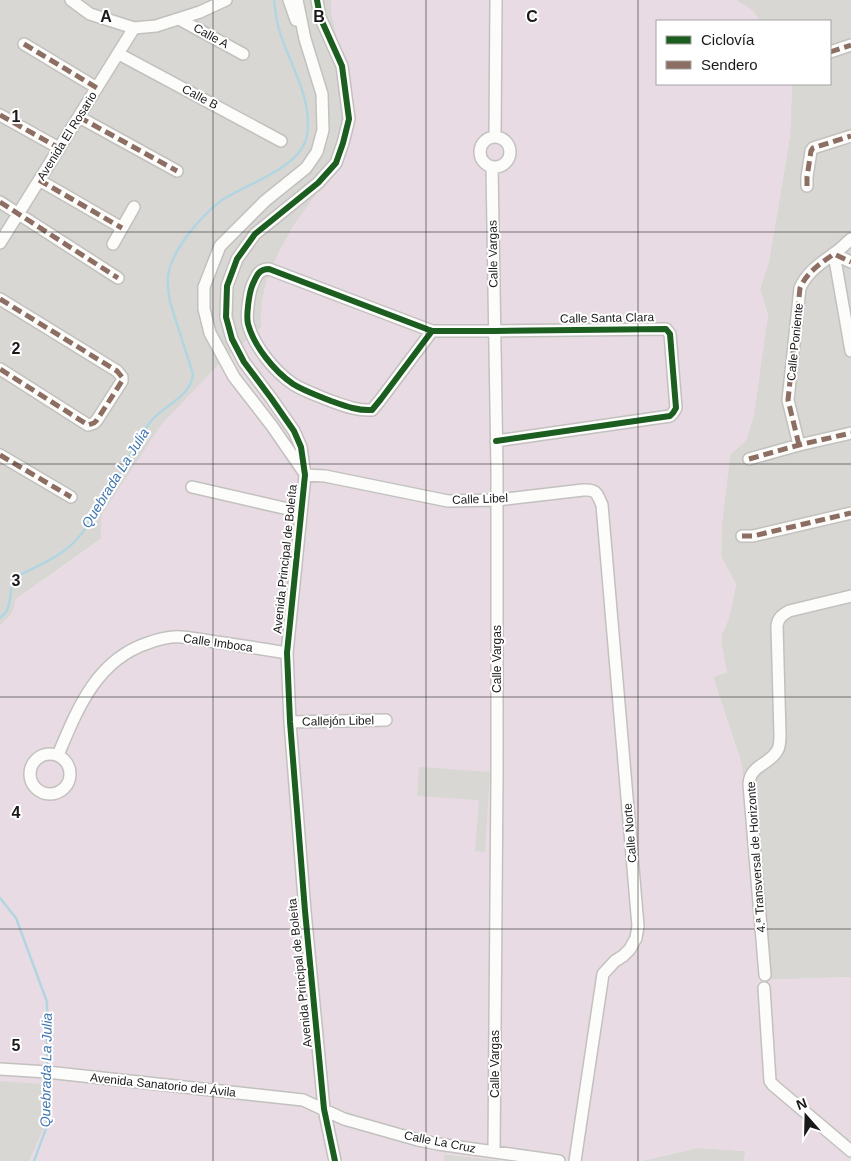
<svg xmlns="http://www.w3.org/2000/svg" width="851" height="1161" font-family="Arial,sans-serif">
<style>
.residential{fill:#d9d7d4}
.industrial{fill:#e8dbe3}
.parking{fill:#d8d7d4}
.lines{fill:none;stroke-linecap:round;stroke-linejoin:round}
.stream{stroke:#b2d6e1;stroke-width:2.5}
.minor-casing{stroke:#c2c1be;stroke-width:14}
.minor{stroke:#fcfcfb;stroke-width:11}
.quiet{stroke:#8d6e63;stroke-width:5;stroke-dasharray:10 5;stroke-linecap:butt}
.cycleway-casing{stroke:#fff;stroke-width:9}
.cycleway{stroke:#1b5e20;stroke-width:6}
.grid{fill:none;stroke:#1a1a1a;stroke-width:1;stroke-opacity:0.55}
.labels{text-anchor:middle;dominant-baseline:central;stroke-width:4;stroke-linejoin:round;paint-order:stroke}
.street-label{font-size:12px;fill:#1a1a1a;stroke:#fff}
.water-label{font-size:14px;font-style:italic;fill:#4077b1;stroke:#fff}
.grid-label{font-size:16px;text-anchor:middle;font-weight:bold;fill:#1a1a1a;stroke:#fff;stroke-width:4;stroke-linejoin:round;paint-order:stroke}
</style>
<rect width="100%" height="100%" fill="#eae8e2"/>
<path class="residential" d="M0,0H331L332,13L337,38L344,62L349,127L327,179L294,225L279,252L267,280L262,301L261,328L216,367L102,514L101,539L16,599L14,609L10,616L0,626Z
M736,0H851V977L761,980L752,844L741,762L713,677L727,672L721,643L722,634L729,618L736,585L721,556L722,522L730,455L746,440L768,316L760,289L769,261L790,136L792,84H830V21H760L753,11Z
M698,1148L746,1151L744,1161H641Z
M443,1154L503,1161H444Z"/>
<path class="industrial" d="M331,0H736L753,11L760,21H657V84H792L790,136L769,261L760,289L768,315L754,416L746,440L730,455L722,522L721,556L736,584L729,618L722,634L721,643L727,672L713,677L741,762L752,844L761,980L851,977V1161H744L745,1151L698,1148L641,1161H503L444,1154V1161H0V626L10,616L14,609L16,599L101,540L102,514L161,425L216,367L261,328L262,301L267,280L279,252L294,225L327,179L349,127L344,62L337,38L331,13Z"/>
<path class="parking" d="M419,767L490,772L485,852L475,851L479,800L417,796Z
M0,1081L42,1084L44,1127L29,1161H0Z"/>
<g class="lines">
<path class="stream" d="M0,618C16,606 5,589 18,576C38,565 60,558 76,540C84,532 90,522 96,512C104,500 113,487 120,474C130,456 139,437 151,421C164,405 191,397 193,374L170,302C169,294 167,284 168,276C171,250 202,215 222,200C246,184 302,168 307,135C313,96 288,63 278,26C276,18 275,9 274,0
M0,898L16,918L47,1002V1069
M34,1161L47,1126V1075"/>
<defs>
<path id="minor" d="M71,0L90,14L134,28L156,26L200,12L226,0
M289,0L296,20
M297,0L305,39L322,94L323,130L317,152L306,168L265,201L220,246L204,287V309L210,333L234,377L272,426L303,471
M317,0L320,17L342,66L349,119L343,143L336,163L318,183L255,234L237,259L227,286L226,317L232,339L244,362L271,398L294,431L301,447L305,475L287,653L290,722L305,911L324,1109L335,1161
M179,19L243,54
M24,44L97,88
M830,52L851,45
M119,54L281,141
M0,115L59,148
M79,117L177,171
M495,137L496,0
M480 152a15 15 0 1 1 30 0a15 15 0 1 1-30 0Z
M492,167L497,468V778L494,1152
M39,180L122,228
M807,186V177L811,151L813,148L851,136
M0,202L118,278
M0,243L134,28
M113,244L134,207
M834,254L851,351
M834,254L851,262
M0,299L117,371L122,377V381L97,420L94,423L88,425L0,369
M432,331L381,399L372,410C358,411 345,406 331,401C319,396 304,391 293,384C274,371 254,346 248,324C246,316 249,294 252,286C256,277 258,269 269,269L432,331H495L666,329L670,334L676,408L673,413L670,416L496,441
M799,445L788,400L800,288C807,272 820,264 833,254C840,250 845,244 851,239
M0,455L71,497
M749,459L799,445L851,433
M305,475L325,476L448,501L497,500L583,490C597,489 597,494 602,505L638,926L636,938L630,949L623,956L615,961L603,974L575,1161
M192,487L301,512
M742,536H753L851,513
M290,722L386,720
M30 774a20 20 0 1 1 40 0a20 20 0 1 1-40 0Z
M58,755C77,710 96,660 148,643C159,639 170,636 181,637C193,638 204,640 216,642C239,645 263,649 287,653
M765,975L749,784C750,765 769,765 777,751C780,747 780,741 780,735L777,626C778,618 782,615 789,611L851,596
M764,988L770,1081L773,1085L851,1151
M0,1069L47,1072L303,1100L344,1119L418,1140L438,1144L559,1161"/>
</defs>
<use href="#minor" class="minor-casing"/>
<use href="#minor" class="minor"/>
<path class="quiet" d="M24,44L97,88
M830,52L851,45
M0,115L59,148
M79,117L177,171
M39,180L122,228
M807,186V177L811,151L813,148L851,136
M0,202L118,278
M0,299L117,371L122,377V381L97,420L94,423L88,425L0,369
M799,445L788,400L800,288C807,272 821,263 834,254L851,262
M0,455L71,497
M749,459L799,445L851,433
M742,536H753L851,513"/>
<defs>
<path id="cycleway" d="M317,0L320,17L342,66L349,119L343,143L336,163L318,183L255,234L237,259L227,286L226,317L232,339L244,362L271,398L294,431L301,447L305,475L287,653L290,722L305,911L324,1109L335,1161
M432,331L381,399L372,410C358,411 345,406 331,401C319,396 304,391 293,384C274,371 254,346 248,324C246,316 249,294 252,286C256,277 258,269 269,269L432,331H495L666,329L670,334L676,408L673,413L670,416L496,441"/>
</defs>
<use href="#cycleway" class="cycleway-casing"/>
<use href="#cycleway" class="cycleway"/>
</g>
<path class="grid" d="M213,0V1161M426,0V1161M638,0V1161M0,232H851M0,464H851M0,697H851M0,929H851"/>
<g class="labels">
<g class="street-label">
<text transform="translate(211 36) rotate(29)">Calle A</text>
<text transform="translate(200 97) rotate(28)">Calle B</text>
<text transform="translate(67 136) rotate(-58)">Avenida El Rosario</text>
<text transform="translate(493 254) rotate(-91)">Calle Vargas</text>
<text transform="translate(607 318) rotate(-1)">Calle Santa Clara</text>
<text transform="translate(795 342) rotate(-84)">Calle Poniente</text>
<text transform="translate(480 499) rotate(-2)">Calle Libel</text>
<text transform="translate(285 559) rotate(-84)">Avenida Principal de Boleíta</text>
<text transform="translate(218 643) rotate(8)">Calle Imboca</text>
<text transform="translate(497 659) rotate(-90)">Calle Vargas</text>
<text transform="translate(338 721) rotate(-1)">Callejón Libel</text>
<text transform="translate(630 833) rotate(-95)">Calle Norte</text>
<text transform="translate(756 857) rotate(-94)">4.ª Transversal de Horizonte</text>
<text transform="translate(300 973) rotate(-96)">Avenida Principal de Boleíta</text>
<text transform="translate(495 1064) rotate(-90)">Calle Vargas</text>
<text transform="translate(163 1085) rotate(6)">Avenida Sanatorio del Ávila</text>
<text transform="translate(440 1142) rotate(11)">Calle La Cruz</text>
</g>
<g class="water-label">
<text transform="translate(115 478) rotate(-58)">Quebrada La Julia</text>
<text transform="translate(46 1070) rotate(-89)">Quebrada La Julia</text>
</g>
</g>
<g class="grid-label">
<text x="106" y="22">A</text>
<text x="319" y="22">B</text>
<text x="532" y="22">C</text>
<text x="16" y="122">1</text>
<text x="16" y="354">2</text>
<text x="16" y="586">3</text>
<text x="16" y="818">4</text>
<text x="16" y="1051">5</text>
</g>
<rect x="656" y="20" width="175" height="65" fill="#ffffff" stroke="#a3a3a3"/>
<rect x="666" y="36" width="25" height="8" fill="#1b5e20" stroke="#a3a3a3"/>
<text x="701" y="45" font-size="15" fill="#1a1a1a">Ciclovía</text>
<rect x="666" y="61" width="25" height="8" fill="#8d6e63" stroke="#a3a3a3"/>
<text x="701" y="70" font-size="15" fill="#1a1a1a">Sendero</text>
<g transform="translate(806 1116) rotate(340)" stroke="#ffffff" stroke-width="4" paint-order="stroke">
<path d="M0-4L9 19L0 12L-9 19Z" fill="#1a1a1a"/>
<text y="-8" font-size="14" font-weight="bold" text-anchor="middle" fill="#1a1a1a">N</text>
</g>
</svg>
